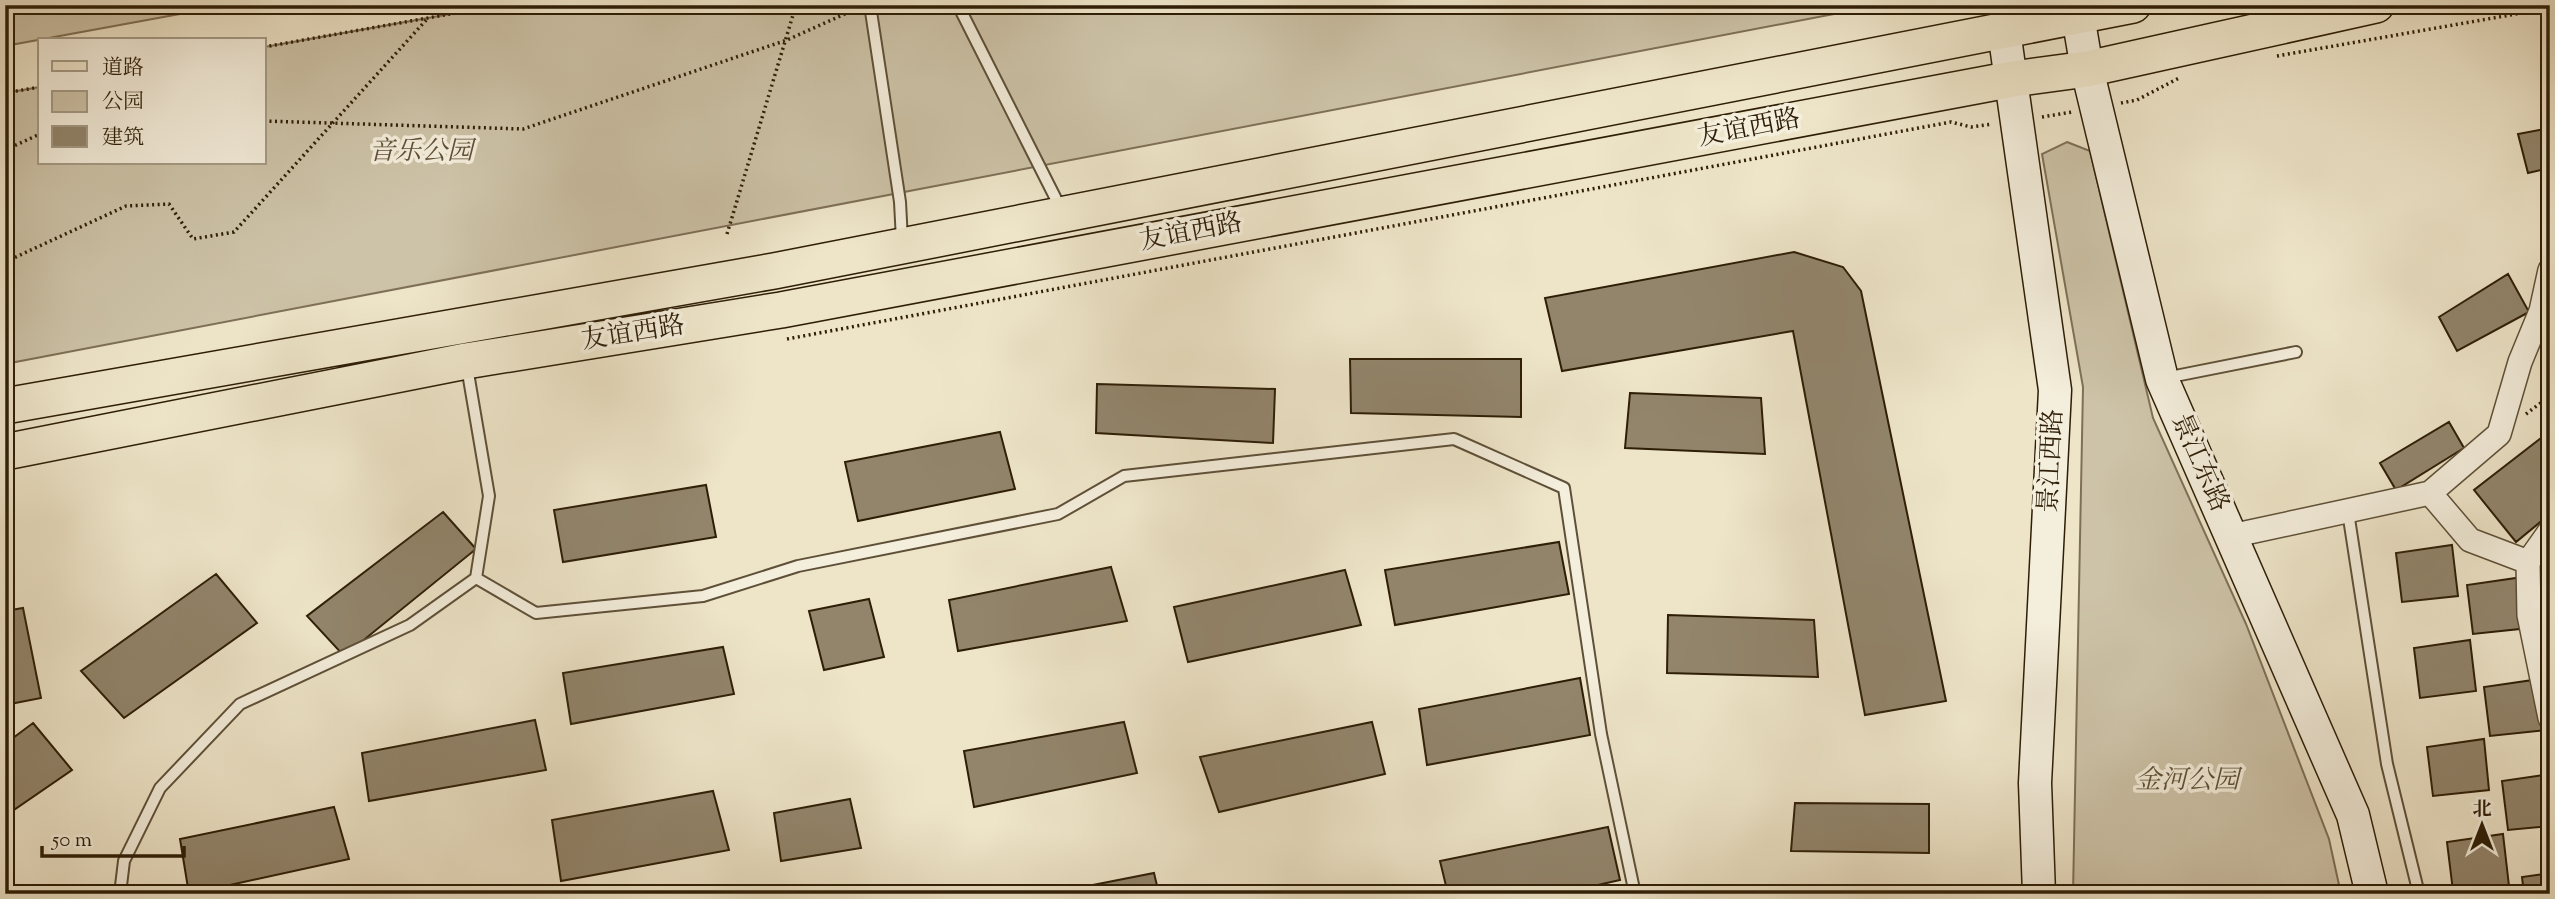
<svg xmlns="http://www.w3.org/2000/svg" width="2555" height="899" font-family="'Sorts Mill Goudy','Noto Serif SC',serif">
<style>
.green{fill:#cdc3a8;stroke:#7e7058;stroke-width:2}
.building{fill:#92856c;stroke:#2e1e07;stroke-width:2}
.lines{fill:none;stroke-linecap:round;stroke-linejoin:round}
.lane-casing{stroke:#5e5038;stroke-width:14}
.street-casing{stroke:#5e5038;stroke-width:26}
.secondary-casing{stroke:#2e1e07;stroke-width:35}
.primary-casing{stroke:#2e1e07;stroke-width:38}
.path{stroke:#2e1e07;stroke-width:3.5;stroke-dasharray:2 3.5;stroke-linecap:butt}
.lane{stroke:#f4eedc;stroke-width:10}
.street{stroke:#f4eedc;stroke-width:23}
.secondary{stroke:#f4eedc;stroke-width:32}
.primary{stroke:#eee5c9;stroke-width:35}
.labels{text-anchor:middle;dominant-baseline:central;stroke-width:7;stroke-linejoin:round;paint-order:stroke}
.street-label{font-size:26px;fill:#2e1e07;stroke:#f4eedc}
.park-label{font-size:26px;font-style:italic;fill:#5e5037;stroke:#f4eedc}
</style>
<rect width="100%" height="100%" fill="#eee5c9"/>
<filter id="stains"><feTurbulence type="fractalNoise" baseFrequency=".00286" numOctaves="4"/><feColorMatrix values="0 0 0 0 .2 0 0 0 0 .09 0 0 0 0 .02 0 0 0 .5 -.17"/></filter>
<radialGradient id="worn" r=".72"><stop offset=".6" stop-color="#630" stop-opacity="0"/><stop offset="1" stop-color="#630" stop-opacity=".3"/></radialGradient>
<path class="green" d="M5,5H229L5,46Z
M501,5H1881L5,364V93L40,87V163H264V47Z
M2067,142L2090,151L2153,418L2246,624L2329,839L2341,894H2073L2083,387L2042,154Z"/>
<path class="building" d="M2550,128V168L2528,173L2518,134Z
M1794,252L1843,267L1861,291L1946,701L1865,715L1793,331L1562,371L1545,298Z
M2508,274L2529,312L2457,351L2439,317Z
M1350,359H1521V417L1351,413Z
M1097,384L1275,389L1273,443L1096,433Z
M1630,393L1761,398L1765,454L1625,448Z
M2449,422L2464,448L2396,490L2380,463Z
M2550,431V514L2516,542L2474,490Z
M1000,432L1015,489L858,521L845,462Z
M706,485L716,537L563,562L554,510Z
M443,512L476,549L344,656L307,616Z
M1559,542L1569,594L1395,625L1385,570Z
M2452,545L2458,596L2402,602L2396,553Z
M1111,567L1127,621L958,651L949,600Z
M1345,570L1361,625L1188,662L1174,607Z
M216,574L257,623L124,718L81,671Z
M2523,577L2529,628L2473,634L2467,585Z
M869,599L884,657L824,670L809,611Z
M23,608L41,698L5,705V611Z
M1668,615L1814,620L1818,677L1667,673Z
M2470,640L2476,691L2420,698L2414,648Z
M723,647L734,694L571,724L563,673Z
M1580,678L1590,735L1427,765L1419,709Z
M2540,679L2546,730L2490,736L2484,687Z
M535,720L546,770L369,801L362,753Z
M1124,722L1137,773L974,807L964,751Z
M1372,722L1385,774L1219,812L1200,757Z
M33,723L72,770L5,816V744Z
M2484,739L2489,790L2433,796L2427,747Z
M2550,774V826L2508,830L2502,781Z
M713,791L729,850L561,881L552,820Z
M850,799L861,848L781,861L774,813Z
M1795,803L1929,804V853L1791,851Z
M334,807L349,859L189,894L180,839Z
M1608,827L1620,880L1558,894H1448L1440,861Z
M2503,834L2509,886L2453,891L2447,842Z
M1154,873L1159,894H1047Z
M2550,873V894H2524L2522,877Z
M1396,888L1397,894H1357Z"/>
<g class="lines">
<defs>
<path id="lane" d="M870,5L900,202L902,240
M958,5L1061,209
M2165,378L2296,352
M2348,512L2387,764L2419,894
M476,578L536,613L703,596L798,566L1058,514L1124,476L1454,439L1564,488L1601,734L1635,894
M120,894L124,861L160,788L240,704L410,625L476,578L489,496L467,367"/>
<path id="street" d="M2430,493L2499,434L2520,362L2541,311L2550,270
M2231,536L2430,493L2470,540L2528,562L2550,531
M2528,562L2529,615L2550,718"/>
<path id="secondary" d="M2078,16L2087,69L2162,379L2353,815L2372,894
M2004,31L2055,390L2035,783L2039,894"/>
<path id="primary" d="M5,406L774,271L2133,5
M5,452L466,361L781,310L2013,79L2087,69L2376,5"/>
</defs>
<use href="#lane" class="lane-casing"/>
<use href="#street" class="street-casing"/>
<use href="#secondary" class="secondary-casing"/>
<use href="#primary" class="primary-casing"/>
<path class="path" d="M264,47L501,5
M2277,56L2550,8
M5,93L40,87
M2121,103L2137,100L2181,77
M2042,117L2072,112
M264,121L523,129L787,40L856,9
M5,150L40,134
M727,234L796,5
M5,262L126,206L169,204L193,239L234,232L428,18
M787,339L1951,122L1971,127L1992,124
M2526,414L2550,396"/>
<use href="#lane" class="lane"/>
<use href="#street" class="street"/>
<use href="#secondary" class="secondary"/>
<use href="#primary" class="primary"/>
</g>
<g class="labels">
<g class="street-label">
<text transform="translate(1749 129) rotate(-11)">友谊西路</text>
<text transform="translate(1191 233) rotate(-11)">友谊西路</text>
<text transform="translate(633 334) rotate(-9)">友谊西路</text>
<text transform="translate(2052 461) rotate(-87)">景江西路</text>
<text transform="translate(2199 463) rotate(66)">景江东路</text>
</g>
<g class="park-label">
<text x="421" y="152">音乐公园</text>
<text x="2187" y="781">金河公园</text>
</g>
</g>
<rect width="2555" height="899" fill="none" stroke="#eee5c9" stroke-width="28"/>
<rect x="7" y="7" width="2541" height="885" fill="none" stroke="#2e1e07" stroke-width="3.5"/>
<rect x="14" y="14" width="2527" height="871" fill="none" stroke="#2e1e07" stroke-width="2"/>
<rect x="38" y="38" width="228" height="126" fill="#f4eedc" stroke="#a59b87" stroke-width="2"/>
<rect x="52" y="61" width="35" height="10" fill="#eee5c9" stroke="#a59b87" stroke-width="2"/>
<text x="102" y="74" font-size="21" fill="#2e1e07">道路</text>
<rect x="52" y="91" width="35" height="21" fill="#cdc3a8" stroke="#a59b87" stroke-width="2"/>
<text x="102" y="108" font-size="21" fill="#2e1e07">公园</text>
<rect x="52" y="126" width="35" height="21" fill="#92856c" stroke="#a59b87" stroke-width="2"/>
<text x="102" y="144" font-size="21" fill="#2e1e07">建筑</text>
<g transform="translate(2482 825)" stroke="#f4eedc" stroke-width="5" paint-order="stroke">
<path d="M0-5L12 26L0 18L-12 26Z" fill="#2e1e07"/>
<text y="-10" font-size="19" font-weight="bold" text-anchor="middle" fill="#2e1e07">北</text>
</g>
<path d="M42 846v10h142v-10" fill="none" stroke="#2e1e07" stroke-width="3.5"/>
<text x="52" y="846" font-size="21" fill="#2e1e07" stroke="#f4eedc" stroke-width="5" paint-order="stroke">50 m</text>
<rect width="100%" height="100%" filter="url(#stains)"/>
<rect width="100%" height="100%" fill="url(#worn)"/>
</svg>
